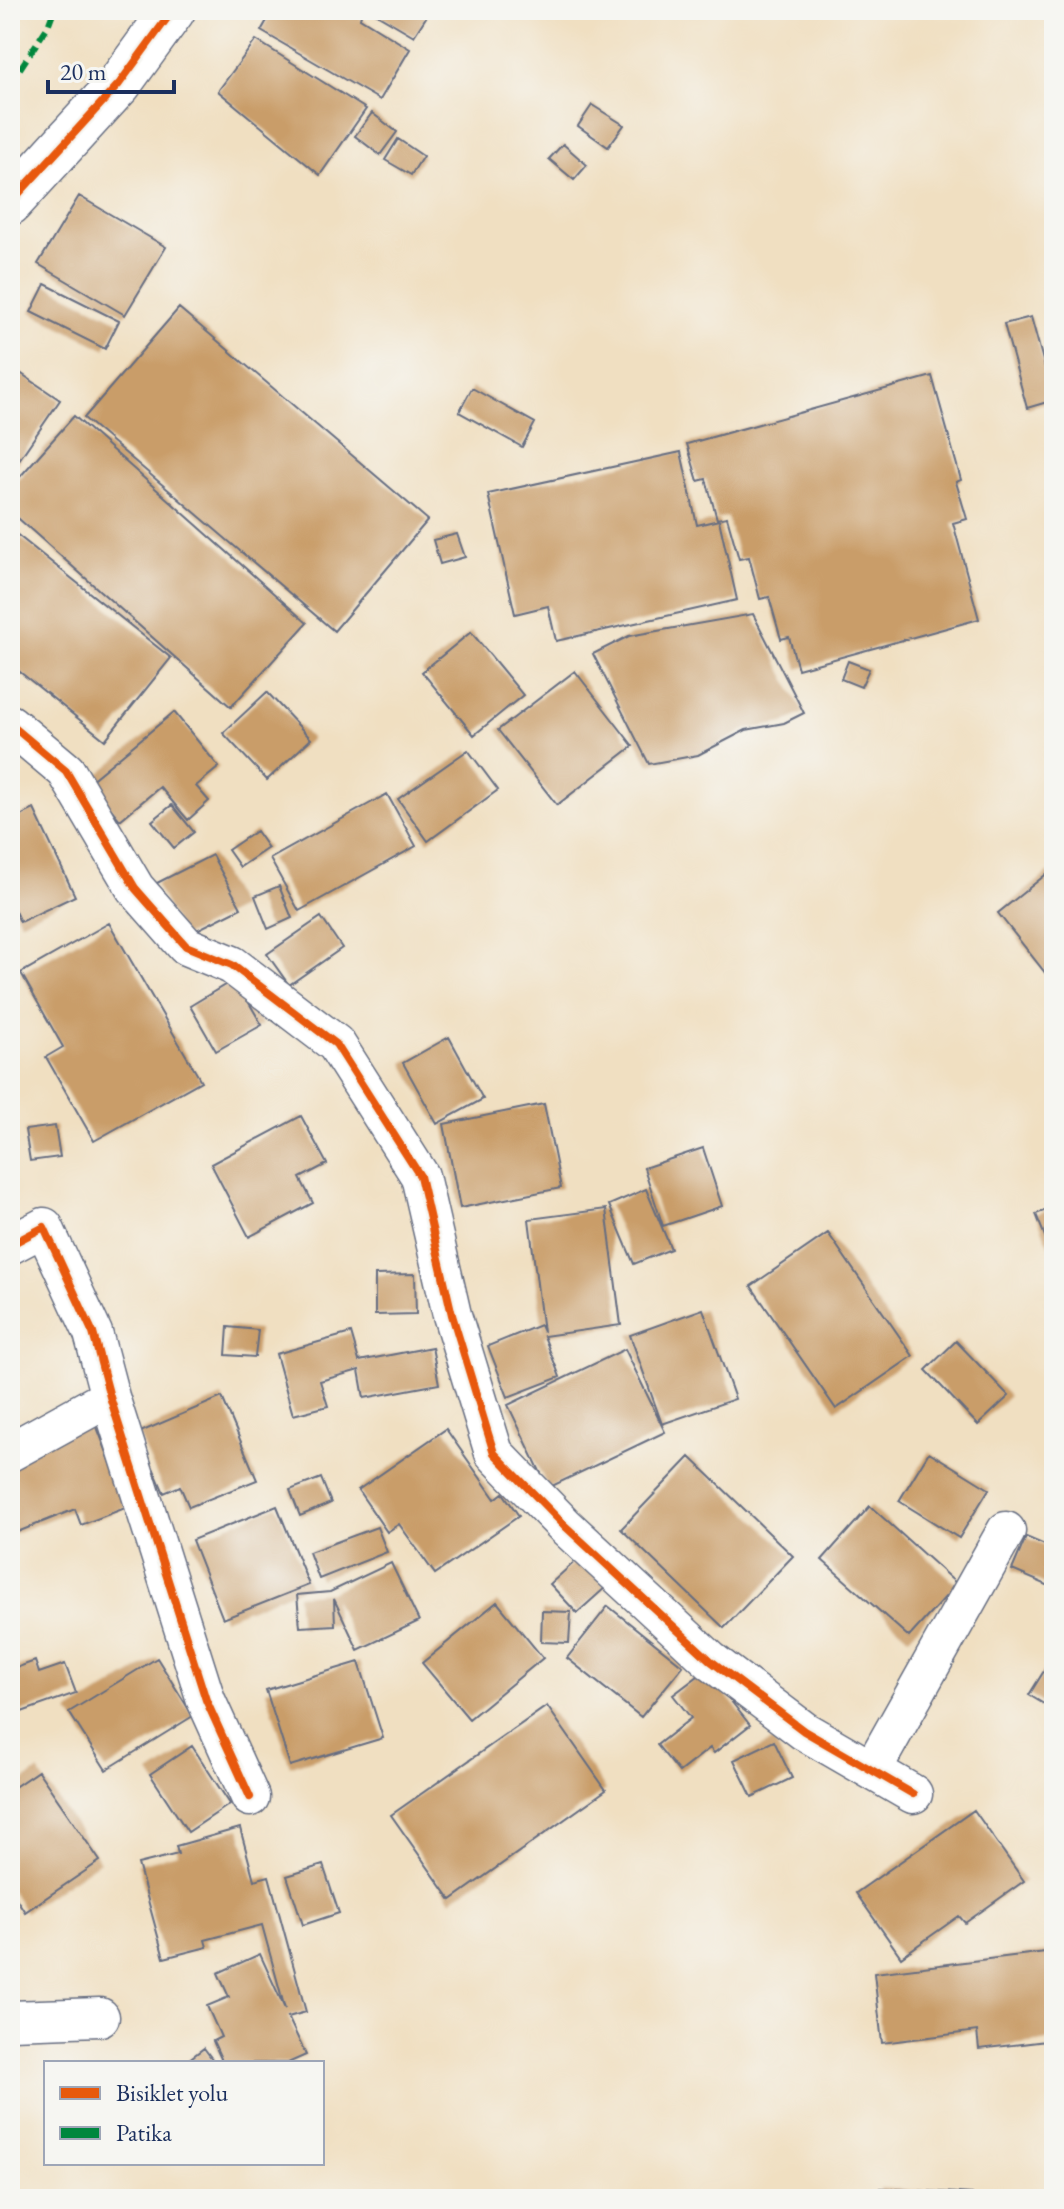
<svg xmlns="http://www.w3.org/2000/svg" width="1064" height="2209" font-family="'EB Garamond',serif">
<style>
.building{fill:#c99d69}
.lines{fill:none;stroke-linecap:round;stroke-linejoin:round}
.minor-casing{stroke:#666d81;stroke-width:41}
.tertiary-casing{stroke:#666d81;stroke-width:47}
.minor{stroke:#fff;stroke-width:38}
.tertiary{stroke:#fff;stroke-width:44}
.quiet{stroke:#00873e;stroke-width:6;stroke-dasharray:12 6;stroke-linecap:butt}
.cycleway-casing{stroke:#f6f6f2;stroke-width:13}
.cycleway{stroke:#e8590c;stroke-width:8}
</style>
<rect width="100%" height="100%" fill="#f6f6f2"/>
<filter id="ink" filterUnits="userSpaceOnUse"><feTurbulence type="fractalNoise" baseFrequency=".0125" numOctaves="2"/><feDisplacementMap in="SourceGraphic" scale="16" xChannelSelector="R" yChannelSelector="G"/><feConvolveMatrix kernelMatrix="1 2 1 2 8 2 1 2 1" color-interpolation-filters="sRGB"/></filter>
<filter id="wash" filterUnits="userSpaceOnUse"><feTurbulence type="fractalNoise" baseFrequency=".006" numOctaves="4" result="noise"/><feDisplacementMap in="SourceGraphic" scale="32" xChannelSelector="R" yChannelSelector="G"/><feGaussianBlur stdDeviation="1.8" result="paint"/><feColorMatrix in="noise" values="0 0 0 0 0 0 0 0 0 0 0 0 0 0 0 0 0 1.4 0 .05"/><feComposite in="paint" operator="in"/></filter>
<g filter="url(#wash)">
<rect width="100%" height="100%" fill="#f0dfc1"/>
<g id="blocks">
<path class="building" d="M273,10H362L360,18L410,49L380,100L261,31Z
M370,10H421L428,14L414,36Z
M256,40L366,109L320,175L218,91Z
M592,105L624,125L608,147L578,126Z
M372,113L397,132L380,155L355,136Z
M398,139L423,156L411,175L385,160Z
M563,144L587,165L574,180L549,159Z
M79,196L166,247L125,315L38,264Z
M45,284L119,321L105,349L31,312Z
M179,308L428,520L334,631L84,418Z
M1031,317L1054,400L1027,408L1004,324Z
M10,366L60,400L10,473Z
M932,376L961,480L956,482L967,519L953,523L979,619L798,669L789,637L781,639L769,597L760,599L749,557L739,559L727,517L717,519L706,479L698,481L687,444Z
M472,388L535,423L522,447L459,412Z
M74,416L307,623L231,707L10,511V488Z
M681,452L697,525L719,520L737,600L556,641L548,606L515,614L488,494Z
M10,529L171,658L105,740L10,664Z
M457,534L465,557L440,564L433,540Z
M753,614L804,713L784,723L746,730L698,755L649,764L593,654L629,636Z
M471,632L523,695L474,735L422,672Z
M848,661L869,669L861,687L841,679Z
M575,671L633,746L557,805L498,730Z
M267,692L311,739L267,780L223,733Z
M174,712L219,767L196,786L209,801L188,820L160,787L120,820L89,782Z
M468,750L498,790L428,841L398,799Z
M387,794L416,846L299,911L270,859Z
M172,805L194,832L174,848L152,821Z
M34,809L75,896L20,922L10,901V821Z
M256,831L268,848L240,867L228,850Z
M212,855L241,908L183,937L155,884Z
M1049,872L1054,879V984L998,913Z
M279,886L292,918L268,929L255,896Z
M321,917L342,948L289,985L267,954Z
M109,923L201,1081L94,1141L46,1057L63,1047L21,973Z
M235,979L262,1025L216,1051L190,1006Z
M449,1037L483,1099L437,1124L403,1063Z
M544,1104L561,1188L460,1208L444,1124Z
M301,1116L327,1164L300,1178L313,1203L249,1237L211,1164Z
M55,1126L60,1157L30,1161L25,1130Z
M703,1148L722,1206L663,1226L644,1168Z
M646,1189L671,1249L634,1264L609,1205Z
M1054,1207V1259L1036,1214Z
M606,1209L621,1325L544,1336L560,1377L508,1397L488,1346L540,1325L543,1332L529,1219Z
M828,1233L913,1356L836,1409L751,1286Z
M415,1274L416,1314L375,1315V1275Z
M703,1309L735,1399L662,1424L630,1335Z
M228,1327L258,1330L255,1357L226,1355Z
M351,1333L359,1361L432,1347L439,1384L364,1398L359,1370L320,1381L328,1406L293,1415L276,1354Z
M956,1341L1009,1396L978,1425L926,1370Z
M625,1349L665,1432L548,1488L508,1405Z
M222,1397L257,1480L189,1507L180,1486L164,1493L138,1433Z
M93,1417L128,1507L81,1525L75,1509L10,1535V1450Z
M446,1429L495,1499L503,1493L519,1516L435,1574L399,1524L387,1532L358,1490Z
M929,1452L989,1489L959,1538L899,1501Z
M690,1457L793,1556L724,1628L621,1529Z
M321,1478L331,1503L300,1516L290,1490Z
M277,1506L309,1585L223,1619L192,1540Z
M870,1506L957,1584L909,1637L822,1560Z
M377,1527L387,1552L319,1579L309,1552Z
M1026,1537L1054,1549V1588L1012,1570Z
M580,1557L606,1587L577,1613L550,1584Z
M391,1563L419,1621L358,1650L334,1599L335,1625L300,1627L297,1595L330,1592Z
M497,1602L543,1658L469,1719L422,1663Z
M608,1606L683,1666L641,1717L567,1658Z
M542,1611L571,1612L569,1643L541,1642Z
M1054,1655V1710L1029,1695Z
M157,1658L193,1716L106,1770L69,1712Z
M35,1661L39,1673L65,1664L76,1693L10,1716V1670Z
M359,1662L383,1738L290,1766L266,1690Z
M706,1670L750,1725L714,1753L710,1748L679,1772L657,1745L691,1718L673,1695Z
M547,1706L606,1790L451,1900L391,1815Z
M774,1741L792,1778L752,1797L734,1760Z
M192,1746L230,1804L188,1832L150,1774Z
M38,1771L100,1861L25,1912L10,1889V1790Z
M974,1810L1024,1881L965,1923L959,1916L901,1957L856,1893Z
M240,1828L254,1880L269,1876L306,2012L288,2017L306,2055L288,2063H223L213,2041L221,2037L207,2006L229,1997L218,1973L260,1954L285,2009L262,1925L205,1940L207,1947L164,1958L138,1864L178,1854L176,1846Z
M323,1865L339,1913L303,1925L287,1876Z
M1054,1951V2040L979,2049L977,2031L882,2043L874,1973Z
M204,2048L215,2063H190L188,2060Z
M880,2188L971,2194V2199H880Z"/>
</g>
</g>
<g filter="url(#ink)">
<use href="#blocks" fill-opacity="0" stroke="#666d81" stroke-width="2"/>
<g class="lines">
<defs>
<path id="minor" d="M10,724L66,771L135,888L186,946L232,965L336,1044L420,1176L452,1315L494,1453L565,1526L711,1661L804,1731L913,1794
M10,1245L44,1227L93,1333L110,1397L206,1700L250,1797
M10,1452L110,1397
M872,1770L1006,1531
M10,2020L100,2017"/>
<path id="tertiary" d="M10,203L119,84L173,10"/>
</defs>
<use href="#minor" class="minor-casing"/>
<use href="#tertiary" class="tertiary-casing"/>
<use href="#minor" class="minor"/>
<use href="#tertiary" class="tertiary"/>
<path class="quiet" d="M10,84L48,26L54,10"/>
<defs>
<path id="cycleway" d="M10,203L119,84L173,10
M10,724L66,771L135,888L186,946L232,965L336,1044L420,1176L452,1315L494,1453L565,1526L711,1661L804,1731L913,1794
M10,1245L44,1227L93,1333L110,1397L206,1700L250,1797"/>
</defs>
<use href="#cycleway" class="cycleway-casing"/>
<use href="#cycleway" class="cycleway"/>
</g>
</g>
<rect width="1064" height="2209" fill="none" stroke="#f6f6f2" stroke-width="40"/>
<rect x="44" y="2061" width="280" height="104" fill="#f6f6f2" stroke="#9ea6b7" stroke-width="2"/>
<rect x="60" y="2087" width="40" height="12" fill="#e8590c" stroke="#9ea6b7" stroke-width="2"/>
<text x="116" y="2101" font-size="24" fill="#1b2f5e">Bisiklet yolu</text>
<rect x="60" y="2127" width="40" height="12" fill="#00873e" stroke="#9ea6b7" stroke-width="2"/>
<text x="116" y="2141" font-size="24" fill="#1b2f5e">Patika</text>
<path d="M48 80v12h126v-12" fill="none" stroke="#1b2f5e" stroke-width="4"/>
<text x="60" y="80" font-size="24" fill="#1b2f5e" stroke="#f6f6f2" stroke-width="6" paint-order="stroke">20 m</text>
</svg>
